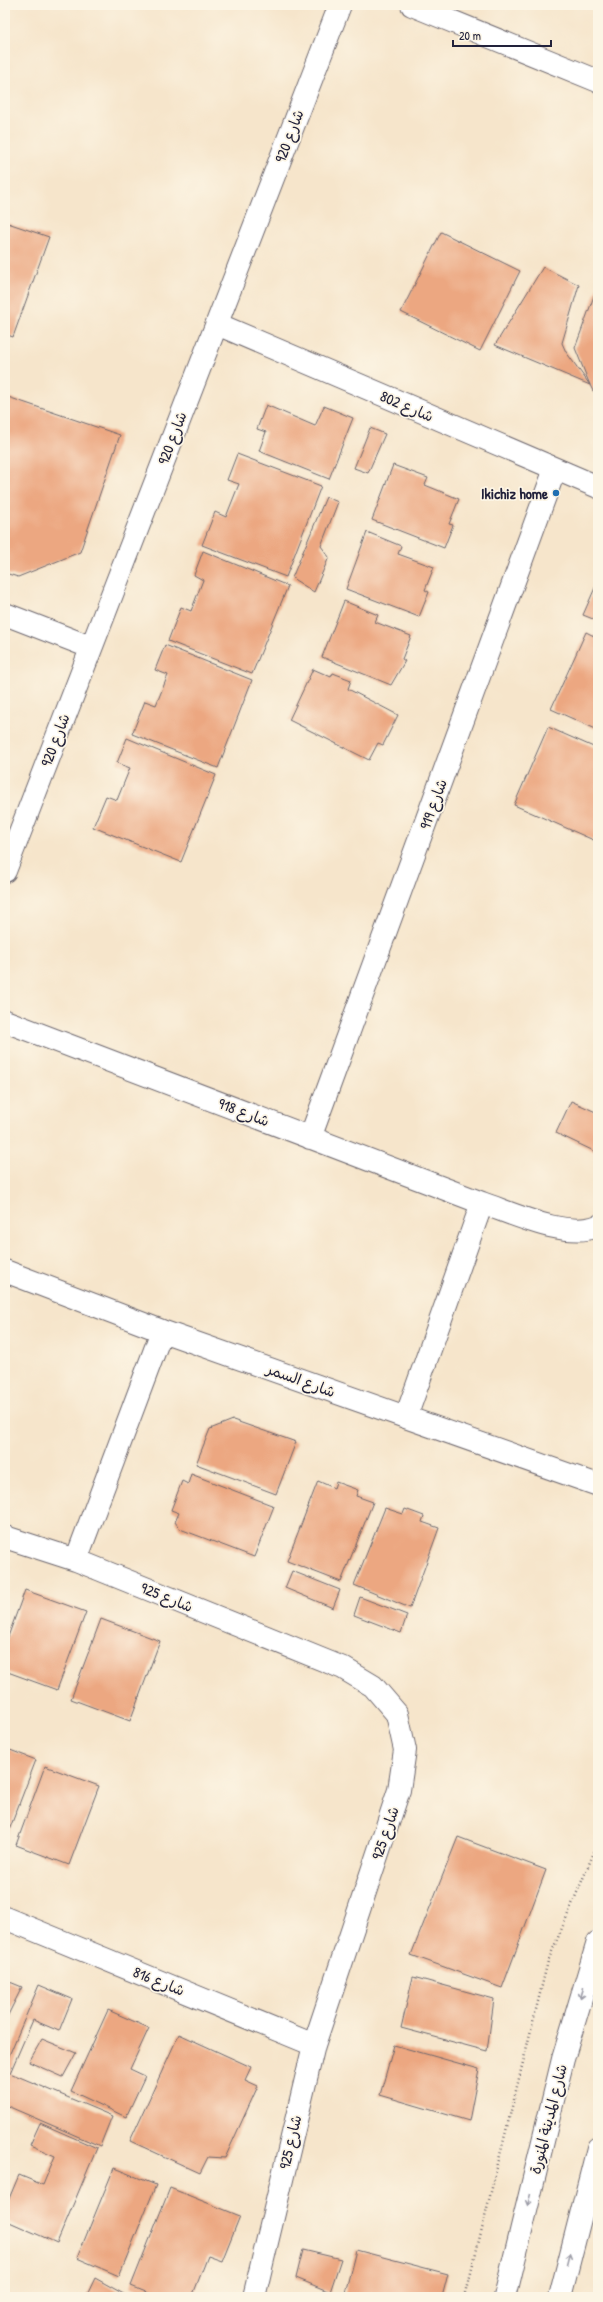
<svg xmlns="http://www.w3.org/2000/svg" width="603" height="2302" font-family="'Patrick Hand','Playpen Sans Arabic',sans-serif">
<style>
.building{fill:#eca781}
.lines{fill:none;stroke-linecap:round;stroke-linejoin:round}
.minor-casing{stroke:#6c666d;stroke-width:24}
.tertiary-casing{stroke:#6c666d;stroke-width:24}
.path{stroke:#6c666d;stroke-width:2.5;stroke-dasharray:1 3;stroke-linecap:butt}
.minor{stroke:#fff;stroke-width:22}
.tertiary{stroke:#fff;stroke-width:22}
.oneway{stroke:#9c9ca7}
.poi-dot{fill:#1f6fb2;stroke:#fcf5e5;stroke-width:1.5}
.labels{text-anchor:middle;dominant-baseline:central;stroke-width:3.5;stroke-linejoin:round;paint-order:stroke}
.street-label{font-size:15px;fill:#22223b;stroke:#fcf5e5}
.poi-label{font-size:15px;font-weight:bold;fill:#22223b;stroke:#fcf5e5;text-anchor:end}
</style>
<rect width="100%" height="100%" fill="#fcf5e5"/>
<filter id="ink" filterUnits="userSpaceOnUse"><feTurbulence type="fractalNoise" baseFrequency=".025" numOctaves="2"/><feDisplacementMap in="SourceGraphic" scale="8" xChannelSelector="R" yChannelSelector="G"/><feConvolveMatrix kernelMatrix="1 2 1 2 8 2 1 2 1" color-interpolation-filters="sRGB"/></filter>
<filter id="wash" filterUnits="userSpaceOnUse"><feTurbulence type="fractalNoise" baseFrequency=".012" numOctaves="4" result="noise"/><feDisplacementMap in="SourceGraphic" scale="16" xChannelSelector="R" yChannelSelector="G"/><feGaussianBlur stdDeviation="0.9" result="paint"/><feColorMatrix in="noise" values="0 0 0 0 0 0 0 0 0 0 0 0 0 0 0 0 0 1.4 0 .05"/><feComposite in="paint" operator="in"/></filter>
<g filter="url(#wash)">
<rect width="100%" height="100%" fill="#f6e5cb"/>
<g id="blocks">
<path class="building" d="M5,222L49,237L13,337L5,334Z
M441,232L520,271L480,351L401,312Z
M543,267L579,285L562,343L566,352L590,385L575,348L598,285V394L593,391L590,385L495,345Z
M5,396L120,435L80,552L18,577L5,573Z
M266,405L315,426L324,406L353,418L329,479L259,451L266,432L257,429Z
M370,428L385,434L368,473L354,468Z
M237,454L321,486L286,577L202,545L215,512L226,517L239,484L227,480Z
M393,465L428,478L425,485L459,499L449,524L453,525L444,548L372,520Z
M326,497L338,502L321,546L329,557L314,592L292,578Z
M367,532L401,546L398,554L434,567L425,590L429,592L419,617L346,589Z
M203,551L288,586L252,674L168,641L181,607L191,611L203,580L194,575Z
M598,581V621L583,615Z
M344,601L378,615L375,622L411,636L402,659L405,661L391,685L322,657Z
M586,632L598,638V730L551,709Z
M165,645L252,680L218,768L132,734L145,701L156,705L168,675L155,670Z
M313,669L331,677L333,673L351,680L348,689L398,715L383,745L378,743L369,760L289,720Z
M548,727L598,749V842L514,805Z
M127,738L216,775L181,862L93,827L106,796L117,800L130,768L117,763Z
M571,1101L598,1113V1153L556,1133Z
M233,1420L296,1442L276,1494L196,1464L210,1429Z
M191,1474L274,1506L254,1557L180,1529L175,1522L179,1513L171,1510L182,1481L188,1484Z
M318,1481L334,1488L336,1482L358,1490L356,1496L373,1502L341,1582L287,1561Z
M385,1508L403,1514L405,1509L424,1516L422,1522L439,1528L410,1608L354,1585Z
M292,1571L340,1590L333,1608L285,1588Z
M25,1590L86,1612L57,1690L5,1671V1645Z
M360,1597L407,1615L401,1633L354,1615Z
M101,1619L160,1641L130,1721L71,1699Z
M5,1748L36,1760L5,1841Z
M45,1766L99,1786L69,1865L16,1845Z
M458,1837L546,1870L502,1988L411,1955Z
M413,1977L494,1999L487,2051L401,2028Z
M5,1980L22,1987L5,2021Z
M39,1985L72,1999L59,2031L33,2020L10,2073L112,2116L100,2146L5,2105V2065Z
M108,2010L149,2028L130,2069L145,2076L126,2117L71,2091Z
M179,2034L251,2067L245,2080L258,2086L225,2158L208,2157L200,2173L130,2141Z
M42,2039L76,2053L63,2077L29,2062Z
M394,2045L479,2069L469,2121L380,2095Z
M40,2123L97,2148L57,2243L5,2220V2208L19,2175L43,2185L55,2156L30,2145Z
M114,2168L156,2185L119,2276L77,2258Z
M170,2188L240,2216L222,2261L208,2256L192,2297H158L131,2286Z
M303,2250L341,2259L330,2292L296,2278Z
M356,2250L448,2274L442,2297H344Z
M95,2278L129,2297H86Z"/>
</g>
</g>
<g filter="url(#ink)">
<use href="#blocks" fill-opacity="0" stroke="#6c666d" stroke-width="1"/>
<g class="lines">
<defs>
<path id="minor" d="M412,5L598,81
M217,324L598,487
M5,614L90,647
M5,871L340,5
M5,1021L482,1203C514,1214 566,1239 598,1226
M310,1138L555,469
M5,1271L162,1331L598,1485
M406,1417L482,1203
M5,1537L76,1560L343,1668L373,1686L397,1714L405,1750L399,1790L314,2045L254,2297
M76,1560L162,1331
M5,1918L314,2045"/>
<path id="tertiary" d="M505,2297L563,2059L598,1942
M560,2297L598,2148"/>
</defs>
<use href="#minor" class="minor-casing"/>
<use href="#tertiary" class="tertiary-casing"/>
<path class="path" d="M465,2297L548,1961L598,1843"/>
<use href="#minor" class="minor"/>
<use href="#tertiary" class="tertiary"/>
</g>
<defs><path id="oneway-shaft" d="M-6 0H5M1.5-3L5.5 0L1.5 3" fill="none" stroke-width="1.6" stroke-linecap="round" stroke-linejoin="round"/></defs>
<g class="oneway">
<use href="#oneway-shaft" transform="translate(582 1993) rotate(106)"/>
<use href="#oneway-shaft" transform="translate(529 2200) rotate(104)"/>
<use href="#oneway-shaft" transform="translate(569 2259) rotate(-76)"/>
</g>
</g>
<circle class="poi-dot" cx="556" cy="493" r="4"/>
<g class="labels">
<g class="street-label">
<text transform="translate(289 136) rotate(-69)">شارع 920</text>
<text transform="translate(407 406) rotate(23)">شارع 802</text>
<text transform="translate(172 438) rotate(-69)">شارع 920</text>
<text transform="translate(55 740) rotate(-69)">شارع 920</text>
<text transform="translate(433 804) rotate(-70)">شارع 919</text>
<text transform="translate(244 1112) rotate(21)">شارع 918</text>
<text transform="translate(301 1380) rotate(20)">شارع السمر</text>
<text transform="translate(167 1597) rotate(22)">شارع 925</text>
<text transform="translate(385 1833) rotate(-71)">شارع 925</text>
<text transform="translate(159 1981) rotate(22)">شارع 816</text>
<text transform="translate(548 2119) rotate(-76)">شارع المدينة المنورة</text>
<text transform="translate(290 2142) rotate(-77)">شارع 925</text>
</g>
<g class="poi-label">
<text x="548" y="493">Ikichiz home</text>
</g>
</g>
<rect width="603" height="2302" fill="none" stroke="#fcf5e5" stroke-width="20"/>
<path d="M453 40v6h98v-6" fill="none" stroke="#22223b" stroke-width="2"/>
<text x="459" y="40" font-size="12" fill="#22223b" stroke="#fcf5e5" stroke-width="3" paint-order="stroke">20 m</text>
</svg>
